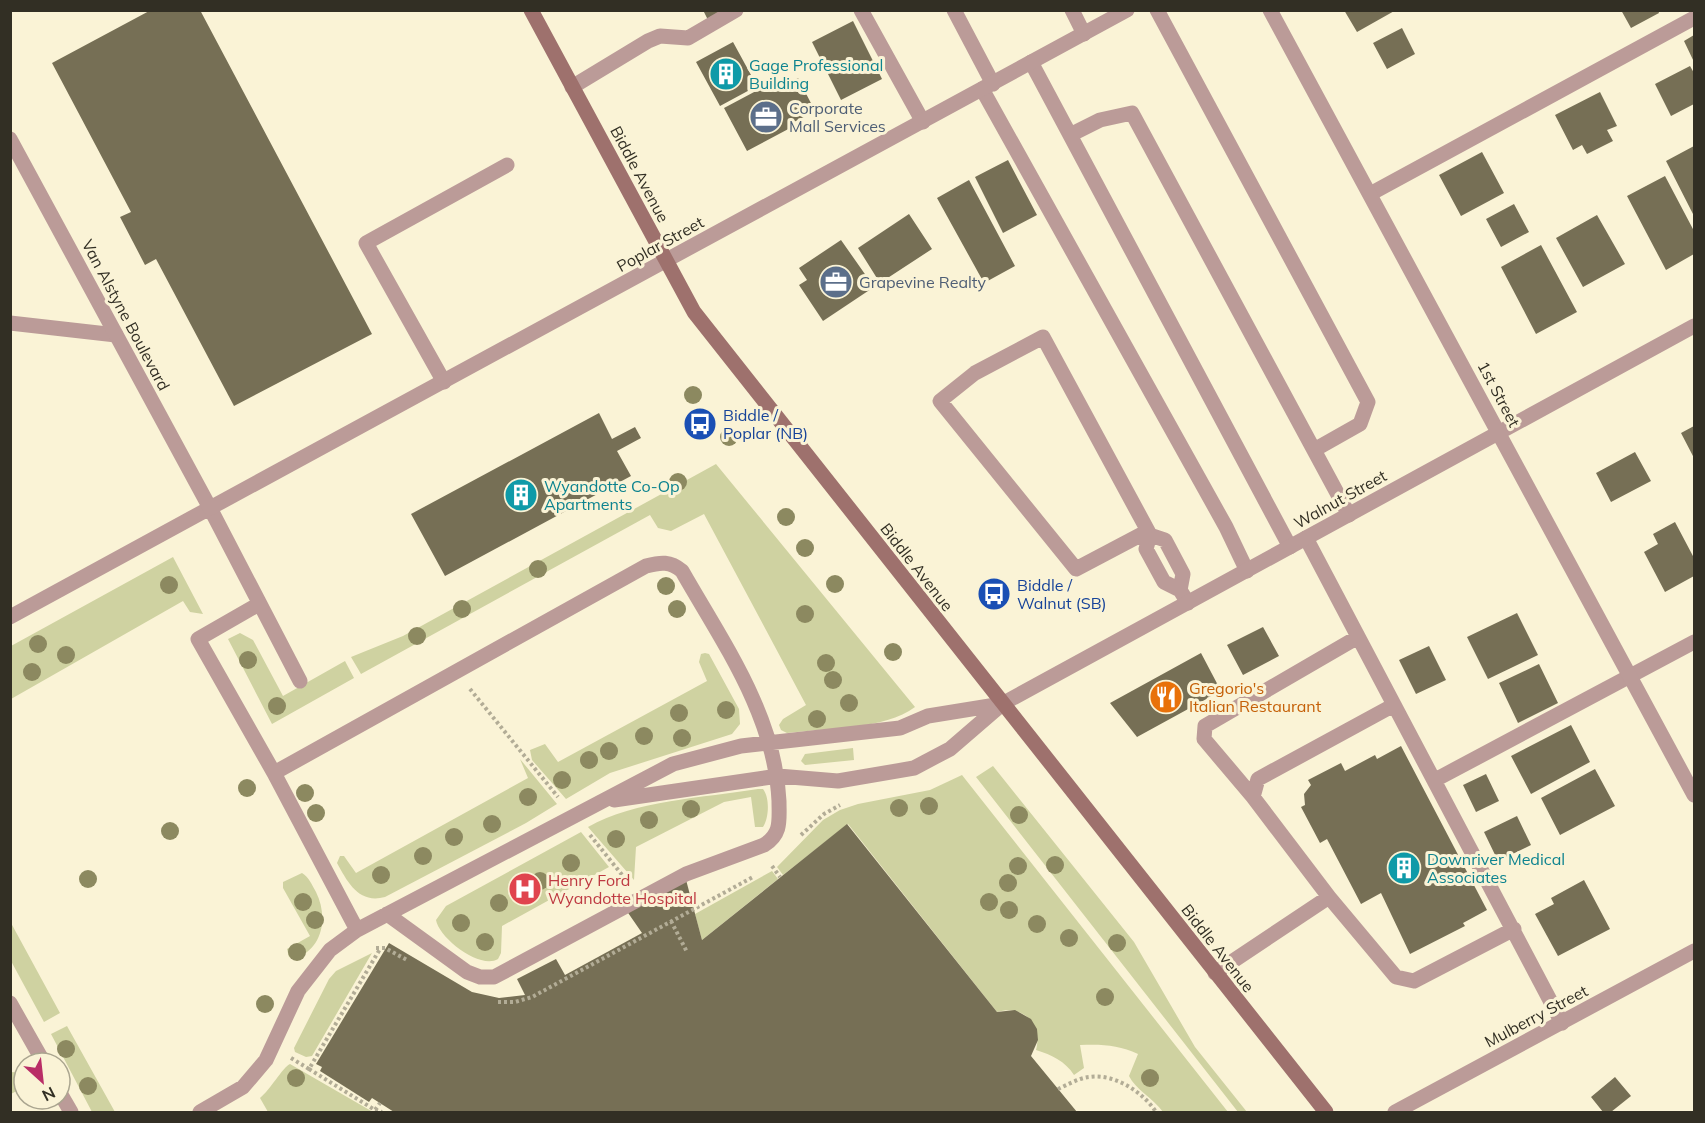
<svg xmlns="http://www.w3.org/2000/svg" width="1705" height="1123" font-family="Mulish,sans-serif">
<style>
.green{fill:#cfd2a1}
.building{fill:#766f55}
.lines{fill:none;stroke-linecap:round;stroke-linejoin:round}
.path{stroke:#b2ac96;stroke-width:4;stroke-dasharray:3 3;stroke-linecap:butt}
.service{stroke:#bb9b98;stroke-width:15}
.minor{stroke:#bb9b98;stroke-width:15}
.secondary{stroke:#9e716d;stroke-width:15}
.tree{fill:#8c8960}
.labels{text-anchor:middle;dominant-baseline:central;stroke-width:6;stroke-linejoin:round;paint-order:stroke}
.culture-label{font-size:16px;fill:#0d838f;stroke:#faf3d6;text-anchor:start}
.service-label{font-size:16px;fill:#4e5e75;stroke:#faf3d6;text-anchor:start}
.street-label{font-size:16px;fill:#322f24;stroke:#faf3d6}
.transit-label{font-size:16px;fill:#164399;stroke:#faf3d6;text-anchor:start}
.food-label{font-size:16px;fill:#c56008;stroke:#faf3d6;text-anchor:start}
.health-label{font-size:16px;fill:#be3a42;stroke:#faf3d6;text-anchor:start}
</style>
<rect width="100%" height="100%" fill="#faf3d6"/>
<path class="green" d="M716,464L915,707C885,730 824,728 787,733L781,730L779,725L783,719L806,705L704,514L671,531L658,528L650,515L361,674L351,657L403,636Z
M173,557L203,614L190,612L183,601L11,699V646Z
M240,633L253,640L283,696L345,661L354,678L272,724L228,639Z
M705,653L709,654L739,709L740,724L732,734L610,773L566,799L532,760L530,750L545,744L558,762L707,681L699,662L701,654Z
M853,748L854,760L805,765L801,761L805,754Z
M520,759L557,804L526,823L385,897C359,904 348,883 337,863L340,856H344L356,873L528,778Z
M993,766L1134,942L1195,1047L1247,1112H1238L976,777Z
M962,775L1228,1112H1163C1154,1099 1135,1089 1129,1076L1138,1054C1119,1045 1102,1044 1080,1045L1084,1068L1074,1075C1065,1061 1052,1055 1036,1050C1043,1024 1023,1004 997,1012L848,824L783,875L777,867L823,820L840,810L858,804L930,790Z
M758,789H763C770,798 769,818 763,827H755L751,797L724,802L636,847L634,880L588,827C635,800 704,798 758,789Z
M581,832L609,867L502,926L501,953L498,959C480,970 439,938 436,920L446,906Z
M772,871L778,879L702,940L695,914Z
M302,873C309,877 312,885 316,892C328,916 324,949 294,959L289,957L287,949L310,936L283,888V882Z
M11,923L60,1013L44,1022L11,961Z
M372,953L312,1056L306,1057L295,1052L294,1048L329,979L336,971Z
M67,1026L115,1112H92L51,1034Z
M290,1064L373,1112H268L260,1098C270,1090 283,1067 290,1064Z
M11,1072L24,1073V1087L11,1094Z"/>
<path class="building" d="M151,10H200L372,334L234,406L156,259L145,265L120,217L131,212L52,63Z
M703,10H726L708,20Z
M1344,10H1396L1357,32Z
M1621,10H1658L1659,13L1631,28Z
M853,21L882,79L841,100L812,42Z
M1402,28L1415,54L1387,69L1373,43Z
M1694,35V62L1684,41Z
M733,42L757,86L720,106L696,62Z
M1690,66L1694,73V104L1671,116L1655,84Z
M798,78L815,111L792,123L794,126L747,151L724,108L771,83L775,90Z
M1600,92L1617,126L1607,130L1613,141L1587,154L1582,145L1573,150L1555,115Z
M1694,146V216L1666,161Z
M1482,152L1504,193L1461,216L1439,175Z
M1008,160L1037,215L1003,233L975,177Z
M1665,176L1694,231V254L1666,270L1627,196Z
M969,180L1015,266L984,283L937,198Z
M1514,204L1529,232L1501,247L1486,219Z
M909,214L932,249L880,283L858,248Z
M1597,215L1625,264L1583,287L1556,238Z
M841,240L874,287L823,321L799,285L807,280L799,268Z
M1541,245L1577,312L1536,334L1501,267Z
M599,413L612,439L635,427L641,438L617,451L631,476L445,576L411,514Z
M1694,426V458L1681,433Z
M1635,452L1651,481L1611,502L1596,473Z
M1675,522L1694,558V576L1665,592L1644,552L1658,544L1653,534Z
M1517,613L1538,655L1488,679L1467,637Z
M1263,627L1279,656L1243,675L1227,645Z
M1429,646L1446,680L1416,694L1399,660Z
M1201,653L1221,691L1137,737L1110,703Z
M1539,664L1558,703L1518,723L1499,683Z
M1571,725L1590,762L1531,794L1511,756Z
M1401,746L1487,910L1463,923L1465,926L1410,954L1381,893L1361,904L1327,839L1320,843L1301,807L1305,805L1304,794L1311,785L1308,780L1341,763L1345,771L1375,755L1377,759Z
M1595,769L1615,806L1560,835L1541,798Z
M1486,774L1499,801L1476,812L1463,785Z
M1517,816L1531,845L1498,861L1484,832Z
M847,824L997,1012L1015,1010L1031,1019L1037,1029L1038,1040L1031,1056L1077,1112H394L372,1098L369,1102L320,1071L322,1067L316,1064L389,943L472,992L499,998L525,995L517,979L556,959L565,975L642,933L624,907L685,876L702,940Z
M1584,880L1610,929L1558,956L1535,914L1554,904L1551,898Z
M1615,1077L1631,1096L1611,1112H1603L1591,1097Z"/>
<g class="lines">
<path class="path" d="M470,689L558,797
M590,835L627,881
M801,835L824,814L840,805
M772,866L780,877
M671,921L687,952
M376,948H385L407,960
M498,1002H515L532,997L753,877
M291,1058L309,1069L380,949
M309,1069L375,1110L380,1103
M1058,1089C1067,1085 1079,1078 1089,1077C1114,1073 1143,1092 1156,1112
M375,1110L382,1112"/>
<path class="service" d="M861,10L923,122
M954,10L993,84
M1072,10L1084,34
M1157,10L1368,402L1360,424L1314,450
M1031,62L1290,547
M572,87L648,41L660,36L688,38L736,10
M982,89L1226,527L1247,571
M1070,135L1100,120L1132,113L1349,515
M1370,194L1694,18
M10,323L116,335
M444,382L366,243L507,165
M1148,531L1076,569L940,401L975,373L1043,337L1148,531L1150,535
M1306,538L1562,1023
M1180,590L1183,574L1165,540L1150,535L1146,549L1164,582L1180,590L1188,603
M259,604L198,639L274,773L646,566C661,562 670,561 682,571C723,643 775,715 779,801C779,820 782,834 764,845L686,874L494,977H480L467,972L387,914
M10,617L210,508L300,681
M274,773L357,930
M1435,780L1694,642
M1253,797L1204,739L1205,726L1358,637
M614,800L778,776L838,781L914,768L950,749L1001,705
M1329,897L1253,797L1258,779L1394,705
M1215,973L1329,897L1396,977L1414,981L1514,929
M10,1003L44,1063
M60,1093L71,1112
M200,1112L243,1087L266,1060L298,991L330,950L357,930L673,764L741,746L900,728L928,716L1002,704"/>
<path class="minor" d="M1270,10L1694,795
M10,139L210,508L1127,10
M1002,704L1694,326
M1395,1112L1694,951"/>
<path class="secondary" d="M531,10L694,312L1326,1112"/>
</g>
<g class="tree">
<circle cx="693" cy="395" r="9"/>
<circle cx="729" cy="437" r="9"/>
<circle cx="678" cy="482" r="9"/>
<circle cx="786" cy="517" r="9"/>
<circle cx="805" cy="548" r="9"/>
<circle cx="538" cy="569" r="9"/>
<circle cx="835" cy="584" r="9"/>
<circle cx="169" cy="585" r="9"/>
<circle cx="666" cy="586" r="9"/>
<circle cx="462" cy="609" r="9"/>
<circle cx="677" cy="609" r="9"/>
<circle cx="805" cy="614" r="9"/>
<circle cx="417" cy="636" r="9"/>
<circle cx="38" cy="644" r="9"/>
<circle cx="893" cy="652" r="9"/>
<circle cx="66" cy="655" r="9"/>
<circle cx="248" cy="660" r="9"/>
<circle cx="826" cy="663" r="9"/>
<circle cx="32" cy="672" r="9"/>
<circle cx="833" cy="680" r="9"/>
<circle cx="849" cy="703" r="9"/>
<circle cx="277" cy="706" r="9"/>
<circle cx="726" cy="710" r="9"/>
<circle cx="679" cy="713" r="9"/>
<circle cx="817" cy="719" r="9"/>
<circle cx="644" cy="736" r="9"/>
<circle cx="682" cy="738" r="9"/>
<circle cx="609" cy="751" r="9"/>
<circle cx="589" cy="760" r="9"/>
<circle cx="562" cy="780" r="9"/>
<circle cx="247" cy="788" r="9"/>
<circle cx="305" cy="793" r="9"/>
<circle cx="528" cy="797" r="9"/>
<circle cx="929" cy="806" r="9"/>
<circle cx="899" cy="808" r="9"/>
<circle cx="691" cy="809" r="9"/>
<circle cx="316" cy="813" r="9"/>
<circle cx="1019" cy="815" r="9"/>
<circle cx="649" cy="820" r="9"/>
<circle cx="492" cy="824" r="9"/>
<circle cx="170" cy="831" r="9"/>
<circle cx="454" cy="837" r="9"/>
<circle cx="616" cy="839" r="9"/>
<circle cx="423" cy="856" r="9"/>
<circle cx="571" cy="863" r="9"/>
<circle cx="1055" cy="865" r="9"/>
<circle cx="1018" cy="866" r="9"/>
<circle cx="381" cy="875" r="9"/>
<circle cx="88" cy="879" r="9"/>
<circle cx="540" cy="881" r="9"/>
<circle cx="1008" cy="883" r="9"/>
<circle cx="303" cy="902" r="9"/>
<circle cx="989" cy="902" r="9"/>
<circle cx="499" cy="903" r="9"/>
<circle cx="1009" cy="910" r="9"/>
<circle cx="315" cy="920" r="9"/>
<circle cx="461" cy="923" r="9"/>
<circle cx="1037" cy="924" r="9"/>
<circle cx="1069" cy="938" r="9"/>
<circle cx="485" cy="942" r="9"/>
<circle cx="1117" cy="943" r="9"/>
<circle cx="297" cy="952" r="9"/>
<circle cx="1105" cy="997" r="9"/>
<circle cx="265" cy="1004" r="9"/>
<circle cx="66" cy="1049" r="9"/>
<circle cx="296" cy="1078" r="9"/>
<circle cx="1150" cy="1078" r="9"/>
<circle cx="88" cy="1086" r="9"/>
</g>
<defs>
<symbol id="building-disc" viewBox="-11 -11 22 22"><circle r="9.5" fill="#0f9aa8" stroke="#faf3d6"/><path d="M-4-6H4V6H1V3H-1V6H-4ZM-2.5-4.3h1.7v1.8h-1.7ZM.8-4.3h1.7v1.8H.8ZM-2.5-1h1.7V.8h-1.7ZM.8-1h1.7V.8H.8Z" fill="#fff"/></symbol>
<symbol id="office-disc" viewBox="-11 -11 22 22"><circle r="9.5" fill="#5c6f8a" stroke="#faf3d6"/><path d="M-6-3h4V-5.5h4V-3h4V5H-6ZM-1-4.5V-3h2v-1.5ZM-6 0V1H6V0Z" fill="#fff"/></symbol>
<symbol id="bus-disc" viewBox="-11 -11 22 22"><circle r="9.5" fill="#1a4fb4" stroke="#faf3d6"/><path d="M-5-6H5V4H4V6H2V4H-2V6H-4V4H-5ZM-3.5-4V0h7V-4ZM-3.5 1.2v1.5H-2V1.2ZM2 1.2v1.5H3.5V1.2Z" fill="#fff"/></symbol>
<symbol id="restaurant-disc" viewBox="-11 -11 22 22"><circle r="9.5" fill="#e8710a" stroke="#faf3d6"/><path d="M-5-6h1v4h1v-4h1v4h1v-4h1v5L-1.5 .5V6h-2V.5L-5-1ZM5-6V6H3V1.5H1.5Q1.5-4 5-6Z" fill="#fff"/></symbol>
<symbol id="hospital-disc" viewBox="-11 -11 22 22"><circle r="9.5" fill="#e0444e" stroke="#faf3d6"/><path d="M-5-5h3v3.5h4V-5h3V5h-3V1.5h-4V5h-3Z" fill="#fff"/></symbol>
</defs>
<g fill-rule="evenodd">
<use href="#building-disc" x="707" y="55" width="38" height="38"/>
<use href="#office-disc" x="747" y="98" width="38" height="38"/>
<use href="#office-disc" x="817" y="263" width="38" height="38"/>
<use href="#bus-disc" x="681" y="405" width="38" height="38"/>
<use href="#building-disc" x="502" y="476" width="38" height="38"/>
<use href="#bus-disc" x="975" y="575" width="38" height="38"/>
<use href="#restaurant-disc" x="1147" y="678" width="38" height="38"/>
<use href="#building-disc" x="1385" y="849" width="38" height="38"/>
<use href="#hospital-disc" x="506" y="870" width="38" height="38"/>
</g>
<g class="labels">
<g class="culture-label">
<text x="749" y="65">Gage Professional<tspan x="749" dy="18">Building</tspan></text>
<text x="544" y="486">Wyandotte Co-Op<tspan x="544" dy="18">Apartments</tspan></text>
<text x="1427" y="859">Downriver Medical<tspan x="1427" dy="18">Associates</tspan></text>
</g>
<g class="service-label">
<text x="789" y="108">Corporate<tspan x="789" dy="18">Mall Services</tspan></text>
<text x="859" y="282">Grapevine Realty</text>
</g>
<g class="street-label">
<text transform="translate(640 174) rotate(62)">Biddle Avenue</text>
<text transform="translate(660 244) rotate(-29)">Poplar Street</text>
<text transform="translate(126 315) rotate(62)">Van Alstyne Boulevard</text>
<text transform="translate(1499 394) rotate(62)">1st Street</text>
<text transform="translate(1340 499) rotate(-29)">Walnut Street</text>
<text transform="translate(917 567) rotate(52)">Biddle Avenue</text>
<text transform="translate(1218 948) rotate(52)">Biddle Avenue</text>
<text transform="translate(1536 1016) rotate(-28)">Mulberry Street</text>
</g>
<g class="transit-label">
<text x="723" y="415">Biddle /<tspan x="723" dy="18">Poplar (NB)</tspan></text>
<text x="1017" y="585">Biddle /<tspan x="1017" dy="18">Walnut (SB)</tspan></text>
</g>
<g class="food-label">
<text x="1189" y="688">Gregorio's<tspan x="1189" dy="18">Italian Restaurant</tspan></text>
</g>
<g class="health-label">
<text x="548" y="880">Henry Ford<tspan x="548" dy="18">Wyandotte Hospital</tspan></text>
</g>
</g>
<rect width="1705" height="1123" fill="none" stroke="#322f24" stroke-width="24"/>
<g transform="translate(42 1081) rotate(153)"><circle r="28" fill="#faf3d6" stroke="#aaa58f" stroke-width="1.5"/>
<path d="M0-4.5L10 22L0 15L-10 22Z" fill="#b92e67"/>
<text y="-9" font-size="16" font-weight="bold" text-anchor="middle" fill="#322f24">N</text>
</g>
</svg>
